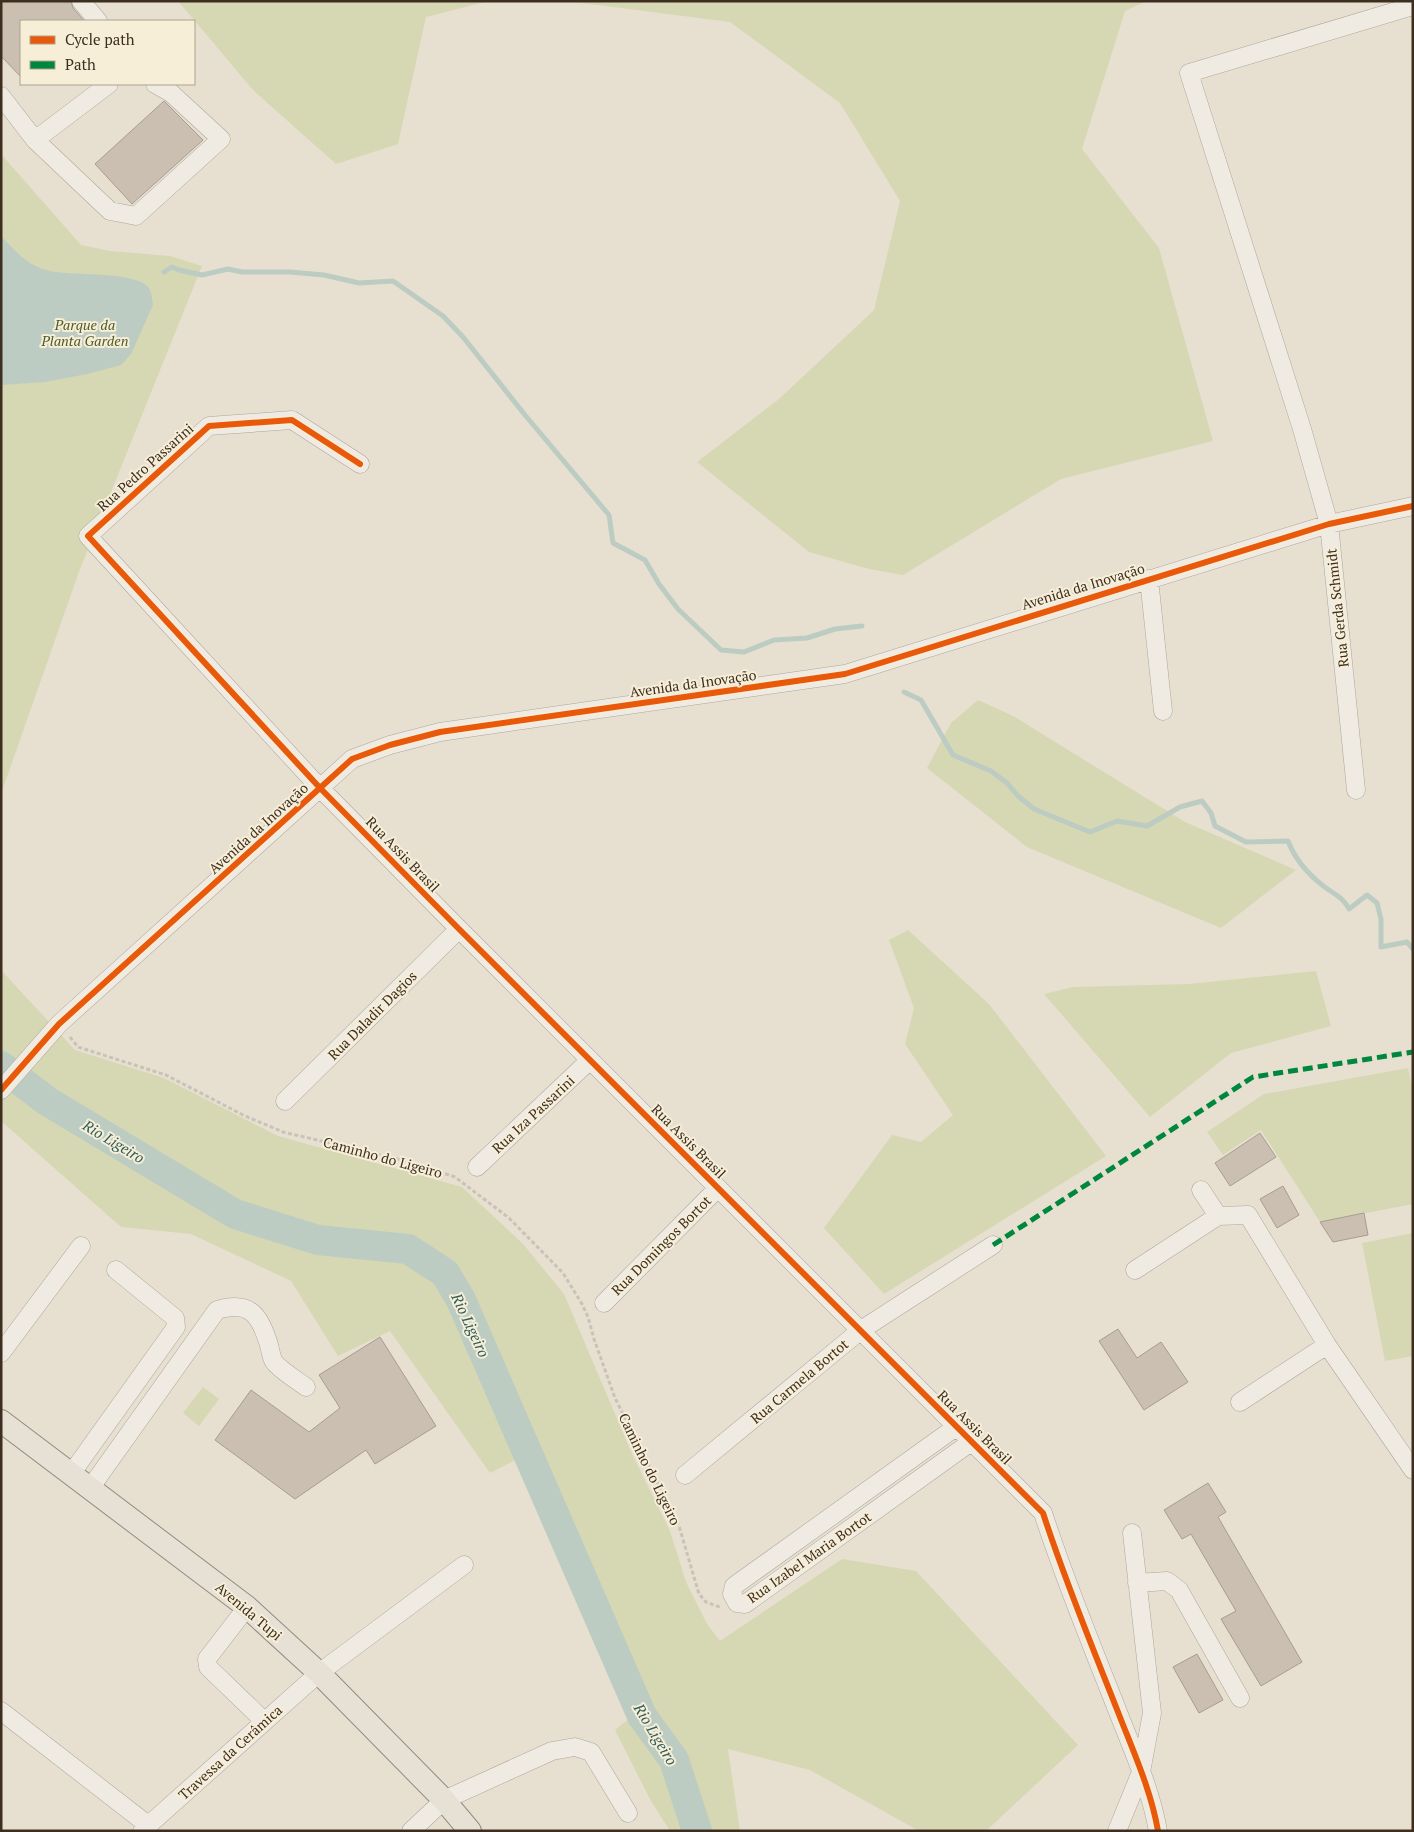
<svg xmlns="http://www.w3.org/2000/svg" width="1414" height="1832" font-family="'PT Serif',serif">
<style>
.green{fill:#d6d7b3}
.water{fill:#bcccc2}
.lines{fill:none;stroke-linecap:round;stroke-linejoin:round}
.stream{stroke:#bcccc2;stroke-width:5}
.river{stroke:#bcccc2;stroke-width:30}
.building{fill:#cbbfb2;stroke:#a89c90}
.minor-casing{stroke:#ada599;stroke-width:19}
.major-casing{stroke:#928b80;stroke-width:24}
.path{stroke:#c8c2b9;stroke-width:3;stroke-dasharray:4 2.5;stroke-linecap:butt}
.minor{stroke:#efebe3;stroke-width:18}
.major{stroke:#e6e1d4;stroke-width:22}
.quiet{stroke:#00873e;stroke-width:5;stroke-dasharray:10 5;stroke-linecap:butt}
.cycleway-casing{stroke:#f7eed8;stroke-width:9}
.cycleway{stroke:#e8590c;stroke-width:6}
.labels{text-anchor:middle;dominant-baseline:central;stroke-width:4;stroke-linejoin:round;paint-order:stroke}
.park-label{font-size:14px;font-style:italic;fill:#4d5a26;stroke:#f7eed8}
.street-label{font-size:14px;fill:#3d2e20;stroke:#f7eed8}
.water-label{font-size:15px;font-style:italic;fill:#2f5d5a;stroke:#f7eed8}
</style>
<rect width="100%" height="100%" fill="#e7e0d1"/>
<path class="green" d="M178,1H489L426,17L398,144L336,164L253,90Z
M566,1H1147L1125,11L1082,149L1159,248L1213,441L1061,479L903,575L869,569L809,552L697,462L779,399L874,310L900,201L840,103L730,22Z
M1,154L81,245L110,251L170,256L202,266L80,569L1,794Z
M978,700L1013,716L1185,822L1296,870L1221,928L1027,847L927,768L951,723Z
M908,930L989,1004L1106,1156L884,1294L824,1228L892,1135L921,1142L953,1115L905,1044L914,1008L889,940Z
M1,970L75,1050L164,1078L278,1136L462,1187L523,1244L564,1294L632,1454L670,1531L686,1582L707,1624L720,1641L842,1559L916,1571L1078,1745L986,1831H919L810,1770L728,1749L740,1831H670L651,1801L615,1730L635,1714L521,1457L490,1473L390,1331L338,1356L291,1281L191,1234L121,1227L1,1121Z
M1316,971L1331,1026L1231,1053L1150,1117L1044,994L1073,987L1189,984Z
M1408,1068L1413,1092V1204L1320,1222L1261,1130L1223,1155L1207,1132L1264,1094Z
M1413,1233V1356L1385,1361L1362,1243Z
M203,1387L219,1399L199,1426L183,1413Z"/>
<path class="water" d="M1,236C14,250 27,265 46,270C69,277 133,270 148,287C152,292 152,299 153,305L131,354L121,365L87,374L45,382L1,385Z"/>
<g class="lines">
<path class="stream" d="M164,272L172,267L179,270L202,275L228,269L242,272H290L324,275L359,283L393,281L443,316L463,337L525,415L609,515L613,543L645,560L659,584L678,609L721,650L744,652L774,640L807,638L835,629L862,626
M904,692L921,700L953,755L991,771L1007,783L1018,796L1034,809L1090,832L1117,821L1147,826L1180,807L1202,801L1211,813L1215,826L1246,842L1288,841C1295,859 1307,873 1322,885C1332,893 1343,897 1349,909L1367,895L1377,903L1381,919V947L1407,942L1413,949"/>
<path class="river" d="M1,1066L47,1101L235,1214L318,1240L408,1249L445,1273L461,1300L642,1716L674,1760L697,1831"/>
</g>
<path class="building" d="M1,1H71L73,8L84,21H21V77L1,56Z
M164,101L203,140L132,204L95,164Z
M1260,1133L1276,1157L1230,1186L1215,1163Z
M1283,1186L1299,1215L1277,1228L1260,1199Z
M1364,1213L1368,1235L1333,1242L1320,1222Z
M1118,1329L1137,1358L1161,1342L1188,1382L1144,1410L1099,1341Z
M380,1337L436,1426L375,1464L366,1450L295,1499L215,1440L251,1390L309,1432L340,1408L319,1375Z
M1208,1483L1226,1512L1218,1517L1302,1662L1261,1686L1221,1619L1236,1611L1191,1534L1182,1539L1164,1510Z
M1197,1654L1223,1700L1199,1713L1173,1667Z"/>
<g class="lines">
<defs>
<path id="minor" d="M81,1L98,21
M1,96L35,140L110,211L136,216L221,139L171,93L155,84
M35,140L109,84
M360,464L292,420L209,426L88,536L320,788L459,929L1043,1513C1065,1581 1092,1646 1118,1712C1133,1751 1151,1790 1158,1831
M1149,579L1163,711
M1356,790L1329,524L1302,429L1189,73L1413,6
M1,1090L59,1024L352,759L390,745L440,732L845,674L1329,524L1413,506
M285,1101L459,929
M477,1167L590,1060
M1201,1190L1218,1216L1248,1215L1327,1345L1413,1470
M1135,1270L1218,1216
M604,1303L718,1188
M1,1353L81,1246
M1240,1402L1327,1345
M956,1427L734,1586L732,1594L737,1603L745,1604L971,1442
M71,1474L176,1327L175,1318L116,1270
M685,1475L861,1330L993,1245
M91,1487L217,1310C250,1300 260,1315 269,1345C270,1349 271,1355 273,1360C277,1368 298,1381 306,1387
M1137,1583L1167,1581L1179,1590L1240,1698
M247,1607L207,1659L208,1667L264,1721
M1,1711L148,1825
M142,1831L319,1673L464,1565
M411,1831L444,1800L552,1751L575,1747L591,1752L628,1813
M1117,1831L1141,1772L1152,1713L1132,1533"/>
<path id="major" d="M1,1421L247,1607L319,1673L444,1800L470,1831"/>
</defs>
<use href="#minor" class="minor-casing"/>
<use href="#major" class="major-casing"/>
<path class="path" d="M70,1037L78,1047L166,1075L243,1115L283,1132L410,1162L455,1177L509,1218L563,1273L582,1304L588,1317L594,1339L615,1398L679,1526L699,1594L706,1602L722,1608"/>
<use href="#minor" class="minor"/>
<use href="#major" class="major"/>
<path class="quiet" d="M993,1245L1253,1077L1413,1052"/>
<defs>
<path id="cycleway" d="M360,464L292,420L209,426L88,536L320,788L459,929L1043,1513C1065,1581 1092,1646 1118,1712C1133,1751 1151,1790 1158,1831
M1,1090L59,1024L352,759L390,745L440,732L845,674L1329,524L1413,506"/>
</defs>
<use href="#cycleway" class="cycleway-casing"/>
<use href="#cycleway" class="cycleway"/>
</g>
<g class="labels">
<g class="park-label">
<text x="85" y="324">Parque da<tspan x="85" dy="16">Planta Garden</tspan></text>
</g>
<g class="street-label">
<text transform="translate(145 467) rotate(-42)">Rua Pedro Passarini</text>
<text transform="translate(1083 586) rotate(-17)">Avenida da Inovação</text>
<text transform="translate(1337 608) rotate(-96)">Rua Gerda Schmidt</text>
<text transform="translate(693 683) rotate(-8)">Avenida da Inovação</text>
<text transform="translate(258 828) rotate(-42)">Avenida da Inovação</text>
<text transform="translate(403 854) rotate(46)">Rua Assis Brasil</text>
<text transform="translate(372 1015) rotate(-45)">Rua Daladir Dagios</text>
<text transform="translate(533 1114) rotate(-43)">Rua Iza Passarini</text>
<text transform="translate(689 1141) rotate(45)">Rua Assis Brasil</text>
<text transform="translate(383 1157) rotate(15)">Caminho do Ligeiro</text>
<text transform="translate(661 1245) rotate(-45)">Rua Domingos Bortot</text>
<text transform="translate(799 1381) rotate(-40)">Rua Carmela Bortot</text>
<text transform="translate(975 1427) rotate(45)">Rua Assis Brasil</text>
<text transform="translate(650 1469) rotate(64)">Caminho do Ligeiro</text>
<text transform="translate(809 1557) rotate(-35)">Rua Izabel Maria Bortot</text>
<text transform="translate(249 1611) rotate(40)">Avenida Tupi</text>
<text transform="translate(230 1752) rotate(-42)">Travessa da Cerâmica</text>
</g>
<g class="water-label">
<text transform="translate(114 1141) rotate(31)">Rio Ligeiro</text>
<text transform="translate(471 1325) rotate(65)">Rio Ligeiro</text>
<text transform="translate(656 1734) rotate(59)">Rio Ligeiro</text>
</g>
</g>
<rect width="1414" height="1832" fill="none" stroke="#3d2e20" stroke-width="5"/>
<rect x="20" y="20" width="175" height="65" fill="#f7eed8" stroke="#ada18e"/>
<rect x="30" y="36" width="25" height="8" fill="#e8590c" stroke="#ada18e"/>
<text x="65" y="45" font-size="15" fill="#3d2e20">Cycle path</text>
<rect x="30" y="61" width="25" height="8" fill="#00873e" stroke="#ada18e"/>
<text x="65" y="70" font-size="15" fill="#3d2e20">Path</text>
</svg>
